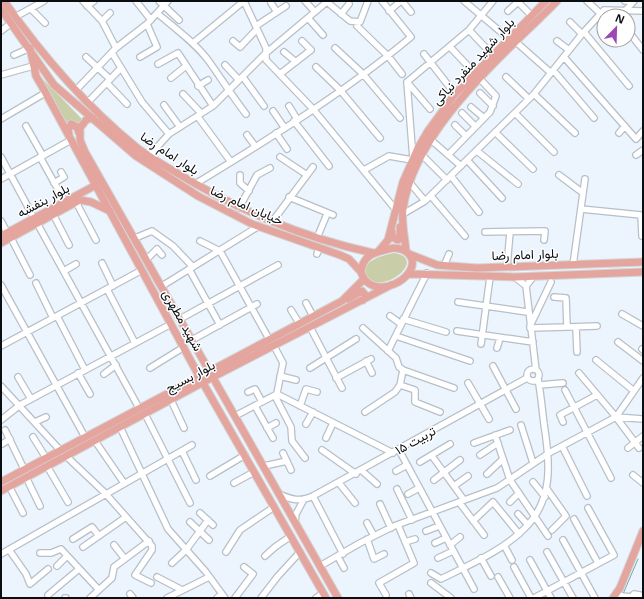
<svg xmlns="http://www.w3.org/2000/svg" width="644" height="599" font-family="'Open Sans',Vazirmatn,sans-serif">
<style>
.green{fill:#cacea8}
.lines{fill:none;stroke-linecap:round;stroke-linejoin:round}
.stream{stroke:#73a9af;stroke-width:1}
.minor-casing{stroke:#b7bfc8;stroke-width:8}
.major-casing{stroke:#d3d4d4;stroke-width:9}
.minor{stroke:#fff;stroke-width:5.5}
.major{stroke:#e5a59f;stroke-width:7}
.labels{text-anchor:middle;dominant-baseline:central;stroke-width:3;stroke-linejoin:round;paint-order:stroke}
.street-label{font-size:13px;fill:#0b0e11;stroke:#fff}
</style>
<rect width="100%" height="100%" fill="#ecf4fe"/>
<path class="green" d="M39,75L82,119L77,126L66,125Z
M394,253C426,257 391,292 368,280C358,261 380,256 394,253Z"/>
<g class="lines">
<path class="stream" d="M623,594L638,559"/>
<defs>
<path id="minor" d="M83,1L102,21L116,48
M136,1L151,20
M159,1L179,20
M244,1L266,48V60L268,62L313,109L396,210
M305,1L315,12
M402,1L411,12
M464,1L509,39
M587,1L601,14
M625,1H633
M327,2L350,21L360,22L368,1
M518,2L532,16
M271,3L277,12
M87,6L94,1
M31,9L45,23
M626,10L634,1
M389,11L401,1
M508,11L519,1
M158,14C175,28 194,42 208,60C221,78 232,96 246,114
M341,14L349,4
M15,17L44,1
M308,18L323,35
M102,21L110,13
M570,22L582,34
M256,26L286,6
M357,26L388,56L402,74
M469,30L485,47
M1,31L10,24
M628,31L643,50
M584,32L629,86
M233,41L240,47L257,29
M557,41L569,50
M516,42L551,73
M193,43L244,1
M450,47L467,65
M335,48L363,74L400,118
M284,52L296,62
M112,53L142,102L169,134
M424,54L455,94
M14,55L30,48
M86,57L110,79
M140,57L157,47L147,24
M564,57L636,139L643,131
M158,64L178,53L213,106
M225,65L239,80
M316,67L340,90L380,138
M553,70L594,118
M280,74L311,50L302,41
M1,75L33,66
M243,77L264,106
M506,77L529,99
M171,78L186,66
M407,82L469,30L493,1
M407,82L413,159
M407,82L430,109
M107,83L127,104
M198,86L208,80
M77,89L116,48L147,24L168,1
M480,93L493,106
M183,94L201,113
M534,94L575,133
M88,102L121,68
M164,105L180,127
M289,106L297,119
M471,107L484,118
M273,111L284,127
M462,113L475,126
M515,113L554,152
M198,117L231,162
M1,119L45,93
M294,121L329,166
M455,125L466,136
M26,126L43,156
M495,132L533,169
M276,133L287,149
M619,133L625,126
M247,135L255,146
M431,140L461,166
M477,151L518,184
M422,155L447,180
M448,155L490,112L496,96L480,79
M636,155L643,150
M149,156L169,134L213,106L266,53L328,1
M1,157L34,218
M40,157L65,202
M280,157L307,175
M467,160L502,198
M364,170L389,156L412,160
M240,175V183L249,191
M559,175L583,193
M451,176L479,212
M1,179L71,140
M54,183L64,177L61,172
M410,183L425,201
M195,184C269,139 344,93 411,37L382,1
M431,196L465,236
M289,197L333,215
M76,202L96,240
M239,208L257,175L270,168
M581,209L641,215L642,236
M53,214L69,245
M403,214L425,201L534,94L582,34L604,10L643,11
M1,221L7,232
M272,222L313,167
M37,223L139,408
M485,232L545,231L544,240
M11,238L30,275
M135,238L152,231L173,246L193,267
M317,238L327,214
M200,241L220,251L269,339
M317,254L319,248
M147,259L157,249L162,255
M102,263L113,286
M573,265L585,179
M444,266L449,254
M507,267L510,232
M189,269L220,325
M64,271L76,264
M534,276L526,286L536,370
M515,277L526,286
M36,283L53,318
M1,285L85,437
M162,286L259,226
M107,289L135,343
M458,302L527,312
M306,303L313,316
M291,310L299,323
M622,314L643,326
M57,316L85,370
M390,316L401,324
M180,319L278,265
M403,319L446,332
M530,326L551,282
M310,327L342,388
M567,327L597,326
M576,327L577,352
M363,328L396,358L399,367L403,370L454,388
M530,328L567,327L566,298L554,297
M457,331L533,342
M396,336L470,361
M192,340L257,304
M618,342L643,361
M481,344L490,277
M1,346L142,270
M274,346L283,363L276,398L291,427L292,441L305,458
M497,348L500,338
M642,349L643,350
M388,351L427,273
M596,360L634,391
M366,361L372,373
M493,366L516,409
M150,368L184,347
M310,368L356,339
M527 375a6 6 0 1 1 12 0a6 6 0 1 1-12 0Z
M403,370L400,385L415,390V402L440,412
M78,373L90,394
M579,373L616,417L639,448
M104,374L116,365
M280,376L296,380
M18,377L31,399
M336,378L371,359
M468,383L489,419
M539,385L563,383
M1,386L60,450
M565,390L611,478
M248,392L255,389L262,402
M171,400L184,428
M255,406L273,438
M300,406L306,389L317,392
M365,412L395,392L400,385
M145,414L190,503
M235,416L277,394L393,453
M616,417L643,378
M1,420L20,405L171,324
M35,422L46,417
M563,422L560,415L597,395
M306,424L313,412
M521,425L533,463
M120,427L168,529L206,572L225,598
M267,428L276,423
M5,430L24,469
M495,435L510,480L548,536
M33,437L46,458
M326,438L333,423
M95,441L124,483
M474,443L510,430
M2,444L10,439
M562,446L587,496
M628,448L643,436
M322,450L356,474
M399,450L474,589
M182,451L196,480
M283,453L291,470
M480,455L498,443
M66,456L105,493L152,546V550L135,575L151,583
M432,456L464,500
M420,462L450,444
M47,466L68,502
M264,466L287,461
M361,470L377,484
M396,471L407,465
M487,474L503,459
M633,475L643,483
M210,476L245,455
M26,477L40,506
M434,480L460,460
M533,482L545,497
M234,483L254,472
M339,483L355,503
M9,486L23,513
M454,486L468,476
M397,489L412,520
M547,489L566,516L552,530
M279,494C292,500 300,502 313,496L527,378
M408,494L419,488
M313,496L343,554
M459,502L484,535
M510,502L519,493
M380,504L391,528
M200,513L213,525
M518,514L528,525
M574,519L598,563
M473,521L493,502L519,534
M190,522L209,540
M295,522L296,514L303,501
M367,523L374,536
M426,531L439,526
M73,539L92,527L99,536
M367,539L374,559L384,554
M563,540L595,598
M405,542L415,539
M435,543L446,538
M114,545L125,559
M450,545L460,537
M504,545L512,560
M83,547L126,517
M10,551L26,574L30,584L48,569
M226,552L240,530L274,507
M547,552L573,598
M40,553H51L61,549L99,590
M1,554L192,445
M265,556L275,547L291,536
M338,557L344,568
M438,558L453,551
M481,558L491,576
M530,560L551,598
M172,563L186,550L208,520
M57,566L67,556
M320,566L360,543L394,526L497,488L549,453L616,417L643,419
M514,567L531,598
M431,573L441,579C469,565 502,551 524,529C554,500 550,462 544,424C542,409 541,394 538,379
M157,577L182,590
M498,577L510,598
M431,583L451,598
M616,593L622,596L632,597
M130,594L133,598
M409,594L411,598
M48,595L79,569
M386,595L379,583L414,563L398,525
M65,598H66
M90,598L112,578L114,567L149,541
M167,598L209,577
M217,598L222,594
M235,598L253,574L244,567
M261,598L278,576L300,552
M316,598L323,593
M534,598L614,555L588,508
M631,598L634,594L640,595L643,598"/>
<path id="major" d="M4,1C41,54 86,106 136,147C149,157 163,165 177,173C240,211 301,237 373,253
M1,9L54,85L136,156L198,196L252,224L340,255L349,259L361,272
M30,48L36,76L43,88L199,376L326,598
M93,118L86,120L80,128V140L85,152L338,598
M69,134L68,130L71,124L77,127L79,133
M392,232V237L398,240L400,238V227
M1,236L96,185
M1,243L80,200L91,202L110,211
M393,248C401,248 407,250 411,257C421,278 371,304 361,272C363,253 377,252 393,248Z
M406,251C405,238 401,222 403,209C414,129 503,56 557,1
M378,252L388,240L403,182L418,148L428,131L455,94L546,1
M409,254L437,265L477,268L643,262
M409,274L515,277L643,272
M348,299L362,291L366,296L363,300
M1,482L342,301L364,279
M1,491L213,377L391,285
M613,598L620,588L643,531"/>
</defs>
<use href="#minor" class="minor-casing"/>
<use href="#major" class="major-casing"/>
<use href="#minor" class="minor"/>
<use href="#major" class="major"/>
</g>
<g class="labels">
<g class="street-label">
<text transform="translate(473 61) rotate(-47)">بلوار شهید منفرد نیاکی</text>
<text transform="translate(170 153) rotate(33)">بلوار امام رضا</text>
<text transform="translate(43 200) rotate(-28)">بلوار بنفشه</text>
<text transform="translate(247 205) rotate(24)">خیابان امام رضا</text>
<text transform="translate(525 254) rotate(-2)">بلوار امام رضا</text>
<text transform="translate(183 320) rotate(61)">شهید مطهری</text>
<text transform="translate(190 376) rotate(-28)">بلوار بسیج</text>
<text transform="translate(415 440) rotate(-29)">تربیت ۱۵</text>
</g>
</g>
<rect width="644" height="599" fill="none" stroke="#0b0e11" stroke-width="4"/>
<g transform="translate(616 28) rotate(23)"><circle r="19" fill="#ffffff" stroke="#9d9fa0"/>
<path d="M0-3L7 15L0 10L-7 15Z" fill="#9b47b6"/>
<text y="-6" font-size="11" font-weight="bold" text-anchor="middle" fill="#0b0e11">N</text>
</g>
</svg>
